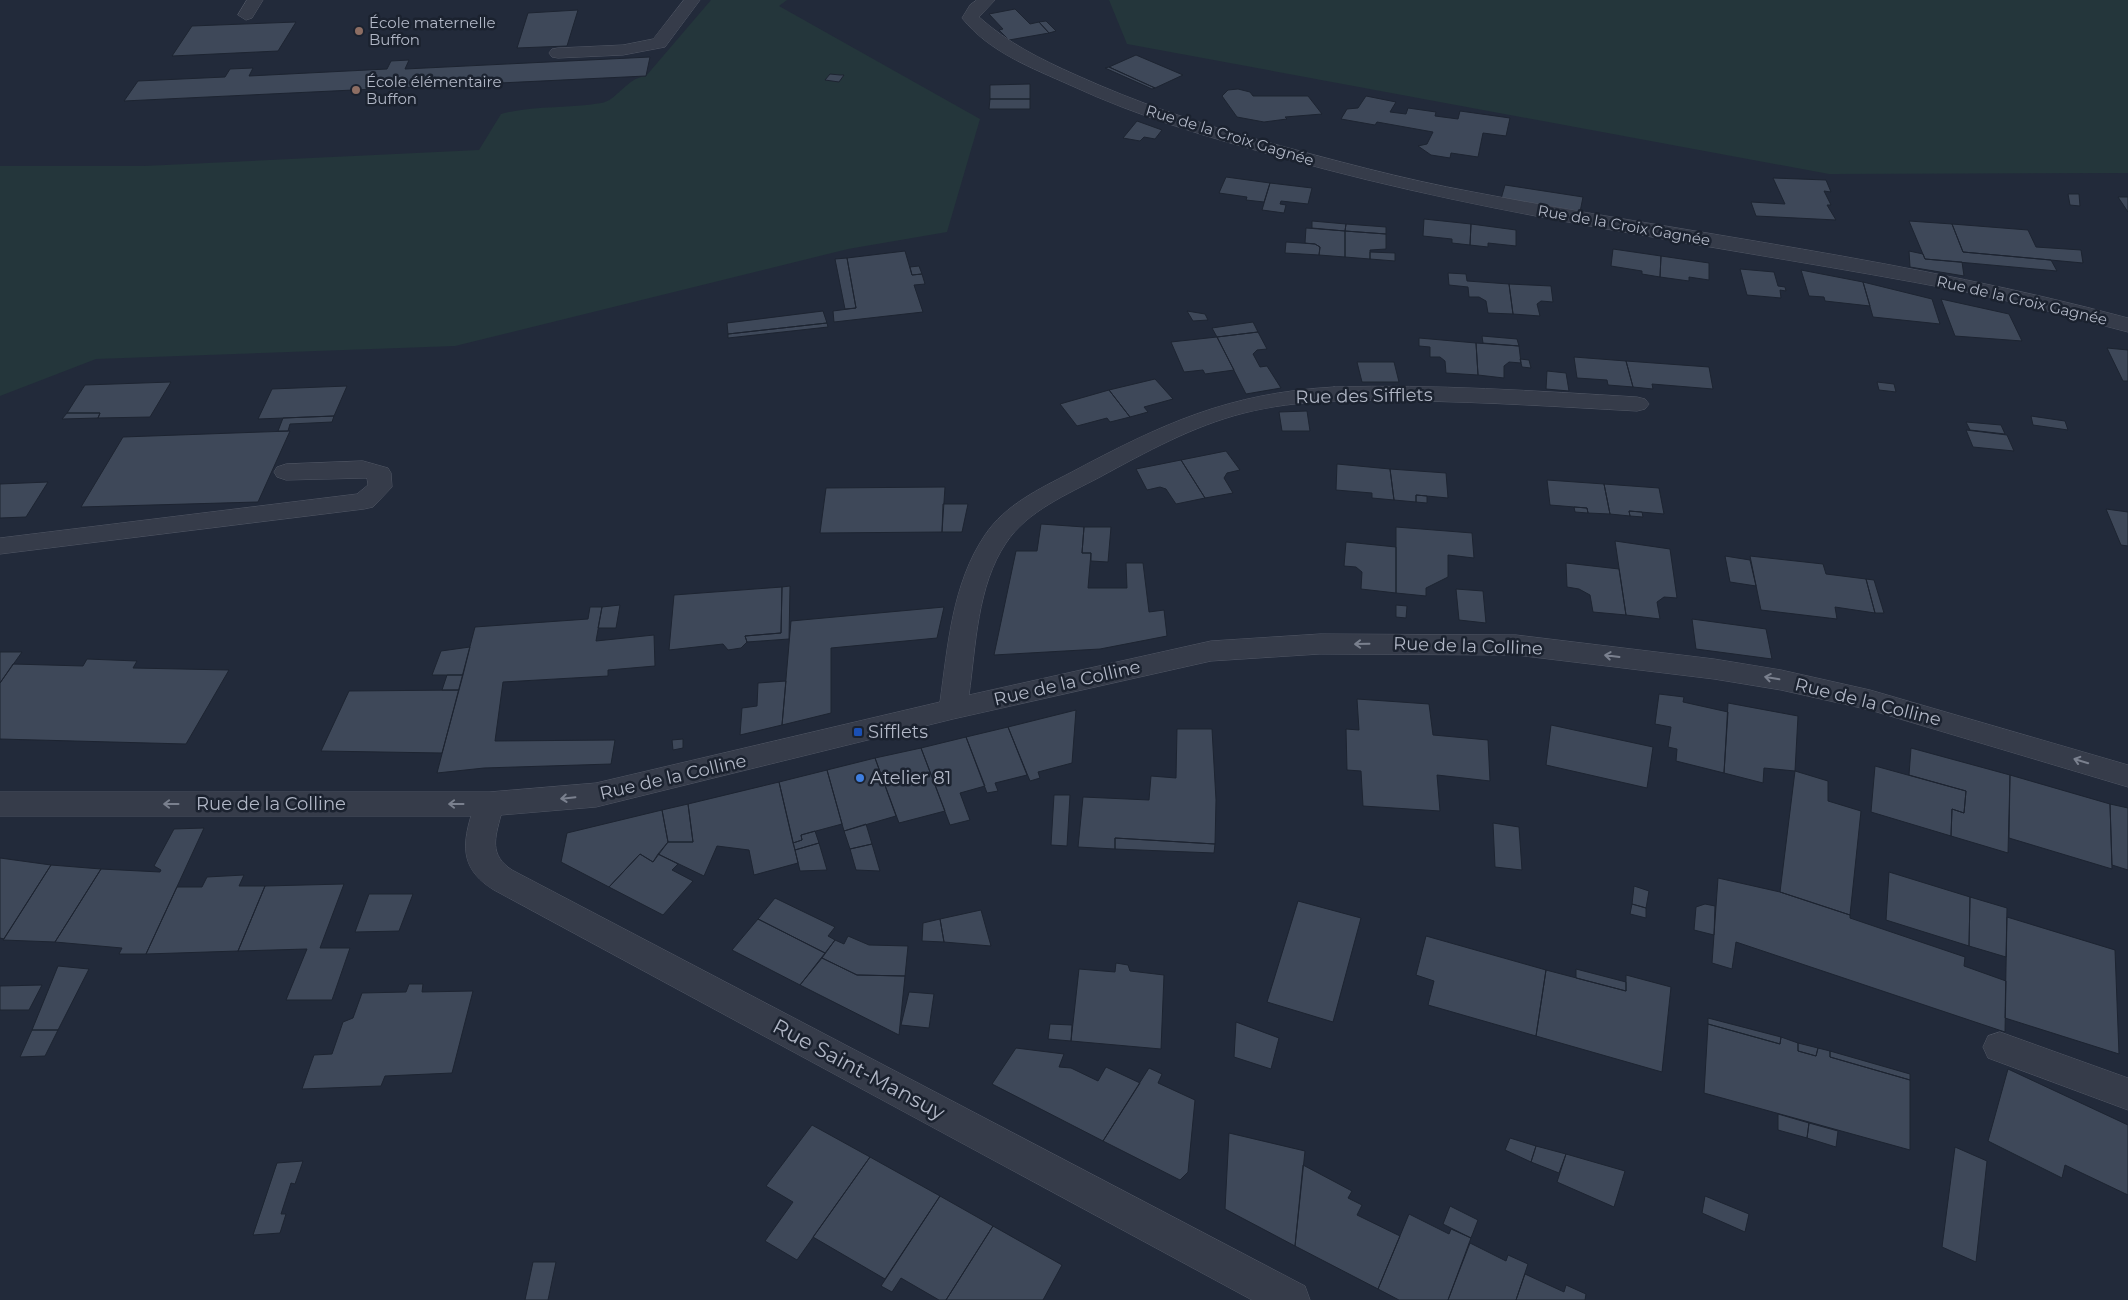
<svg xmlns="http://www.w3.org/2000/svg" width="2128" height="1300" font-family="Montserrat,sans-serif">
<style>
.green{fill:#24363b}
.building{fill:#3e4859;stroke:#1d2431}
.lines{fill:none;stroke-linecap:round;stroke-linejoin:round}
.minor-casing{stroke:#515765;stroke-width:1}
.minor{fill:#363c4a;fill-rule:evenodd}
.oneway{stroke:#7a808e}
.education-dot{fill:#8d6e63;stroke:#1b222f;stroke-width:2}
.transit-dot{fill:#1a4fb4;stroke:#1b222f;stroke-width:2}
.shop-dot{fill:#3f7fe0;stroke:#1b222f;stroke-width:2}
.labels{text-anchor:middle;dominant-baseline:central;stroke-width:5;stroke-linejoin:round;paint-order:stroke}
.far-poi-label{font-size:15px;fill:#b1b7c6;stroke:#1b222f;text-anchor:start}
.far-street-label{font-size:15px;fill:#b1b7c6;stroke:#1b222f}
.street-label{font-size:18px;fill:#b1b7c6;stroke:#1b222f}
.poi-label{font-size:18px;fill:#b1b7c6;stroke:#1b222f;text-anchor:start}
.near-street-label{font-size:21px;fill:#b1b7c6;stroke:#1b222f}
</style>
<rect width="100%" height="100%" fill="#222a3a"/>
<path class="green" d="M711,0H787L779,6L980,119L947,232L848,249L455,346L96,359L0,396V166H144L479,150L501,114C534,105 568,109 601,103C617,101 626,78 646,76Z
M1109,0H2128V173L1829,174L1127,44Z"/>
<path class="building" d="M1015,9L1030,24L1039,22L1049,33L1009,40L999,30L1003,29L989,14Z
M578,10L567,46L517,48L528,13Z
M1046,21L1056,31L1049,33L1039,22Z
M296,22L278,51L172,56L192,26Z
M1136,55L1183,75L1155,88L1109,67Z
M650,57L646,76L124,101L138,81L225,77L230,69L253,68L249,76L387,69L391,61L409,60L405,69Z
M1109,67L1155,88L1152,89L1105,68Z
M830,74L840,75H844L839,82L825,80Z
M1030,84V99H990V85Z
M1238,89L1250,92L1253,96H1308L1322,114L1285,117L1287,119L1264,122L1237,117L1222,96L1228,90Z
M1366,96L1396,102L1390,112L1406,114L1408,108L1436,112L1435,116L1458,119L1460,111L1510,118L1506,136L1483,133L1478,157L1451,153L1450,158L1431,155L1418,146L1427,144L1433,132L1377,122L1375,125L1341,119L1347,109L1358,108Z
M990,99H1030V109H989Z
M1137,121L1162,130L1155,139L1144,137L1140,141L1123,138Z
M1226,177L1270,183L1264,202L1246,200L1247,197L1219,193Z
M1773,178L1826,180L1831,192L1824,191L1831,205H1827L1836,220L1756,216L1751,202L1785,204Z
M1270,183L1312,188L1308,204L1281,201L1280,204L1286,205L1284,213L1262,210Z
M1505,185L1583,197L1580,212L1501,199Z
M2068,194H2079L2080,206L2070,205Z
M2118,197H2128V212Z
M1424,219L1471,224L1470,245L1452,243V239L1423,236Z
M1312,221L1346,224L1345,231L1312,228Z
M1909,221L1952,224L1963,252L2051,260L2057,271L1925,259Z
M1346,224L1386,227V234L1345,231Z
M1471,224L1516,230V246L1488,243V247L1470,245Z
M1952,224L2028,230L2036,247L2081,250L2083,263L1963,252Z
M1306,228L1345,231V257L1319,255L1320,247L1315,244L1305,243Z
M1345,231L1386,234V249L1370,250V259L1345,257Z
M1286,242L1315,244L1320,247L1319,255L1285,253Z
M1613,249L1661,256L1660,277L1642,274V271L1611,266Z
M905,251L912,275L922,274L925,284L914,285L923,312L834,322L833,311L856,308L847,258Z
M1909,251L1923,254L1925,259L1962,262L1964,276L1910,267Z
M1370,252L1395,253V261L1370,259Z
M1661,256L1709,263V280L1689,277V281L1660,277Z
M847,258L856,308L845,309L835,259Z
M919,266L922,274L912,275L910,267Z
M1740,269L1774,272L1778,286L1785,287L1786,291L1780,290L1781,298L1747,295Z
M1801,270L1863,282L1870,306L1825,301L1824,297L1809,296Z
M1448,273L1466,274L1467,281L1509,284L1513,314L1488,313L1486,301L1479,297H1469L1468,287L1449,285Z
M1863,282L1932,299L1940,324L1873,317Z
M1509,284L1551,286L1553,302L1541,301L1537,304L1540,316L1513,314Z
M1941,299L2009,314L2022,341L1955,336Z
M823,311L827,323L728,334L727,323Z
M1187,311L1205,314L1208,320L1193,321Z
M1253,322L1258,332L1217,337L1212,328Z
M827,323L828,327L728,338V334Z
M1258,332L1267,349L1257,350L1253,354L1260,367L1267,366L1281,388L1246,394L1217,337Z
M1482,336L1517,339L1519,346L1483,343Z
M1217,337L1234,370L1205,374L1203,370L1184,372L1171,342Z
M1419,338L1476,343L1478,375L1446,373L1445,361L1440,357H1430V347L1419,346Z
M1476,343L1519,346L1521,363L1509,362L1504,366V378L1478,375Z
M2107,348L2128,350V381H2123Z
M1574,357L1626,361L1633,387L1608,385L1607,380L1577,378Z
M1520,359L1529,360L1531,368L1522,367Z
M1626,361L1709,367L1713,389L1652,384L1653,389L1633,387Z
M1357,362H1394L1399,382H1362Z
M1547,371L1566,373L1569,391L1546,389Z
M1155,379L1173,399L1144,407L1148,412L1130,417L1109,390Z
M171,382L150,417L98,418L100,413H67L85,385Z
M1877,382L1894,384L1896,392L1879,390Z
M347,386L334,416L258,419L272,389Z
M1109,390L1130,417L1110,422L1107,418L1077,426L1060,404Z
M1307,411L1310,431H1282L1279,412Z
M67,413H100L98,418L62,419Z
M334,416L332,422L290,424L288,431H278L283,418Z
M2031,416L2065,421L2068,430L2033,425Z
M1966,422L2001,425L2005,434L1970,430Z
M1966,430L2007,435L2014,451L1973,447Z
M290,431L258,502L81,507L123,437Z
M1226,451L1240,470L1227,473L1224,478L1233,493L1205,498L1181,460Z
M1181,460L1205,498L1176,504L1166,489L1160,487L1147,490L1136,469Z
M1337,464L1390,469L1394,500L1372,498V493L1336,490Z
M1390,469L1446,473L1448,498L1416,495V502L1394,500Z
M1547,480L1604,484L1610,514L1588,513L1587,508L1550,505Z
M48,482L26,517L0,518V484Z
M1604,484L1659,488L1664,514L1629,511L1630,516L1610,514Z
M945,487L942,532L820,533L826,488Z
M1416,495L1427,496V503L1416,502Z
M943,504H968L962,532H942Z
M1574,507L1587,508L1588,513L1575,512Z
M2106,509L2128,512V546L2121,545Z
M1629,511L1642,512L1643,517L1630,516Z
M1041,524L1084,527L1082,553H1091L1088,588H1127L1126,563H1143L1149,612L1164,610L1167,636L1100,649L994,655L1016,551H1037Z
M1084,527H1111L1108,562L1091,561V553H1082Z
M1396,527L1472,533L1474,558L1448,555V577L1426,588V596L1396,593Z
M1615,541L1670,549L1677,598L1664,597L1657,602L1660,619L1626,615Z
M1346,542L1396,547V593L1361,589L1362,572L1356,567L1344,566Z
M1725,556L1750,560L1756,586L1730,582Z
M1750,556L1823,564L1826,574L1866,579L1875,613L1835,607L1837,619L1761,610Z
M1566,563L1619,569L1626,615L1593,612L1590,595L1579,589L1567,587Z
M1866,579L1874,580L1884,613H1875Z
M790,586L789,639L747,642L745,636L781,633L782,587Z
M782,587L781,633L745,636L747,642L741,648L728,650L723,644L669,650L674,595Z
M1456,589L1483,591L1486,623L1459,620Z
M620,605L616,628H598L602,607Z
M1396,605L1407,606L1406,618L1396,617Z
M590,607H602L596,641L654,635L655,666L608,670V676L503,682L495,741L615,740L611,764L484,768L437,773L475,627L588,619Z
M944,607L937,638L831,648V713L782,725L791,621Z
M1692,619L1766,629L1772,659L1696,649Z
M470,647L463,675H432L441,651Z
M0,652H22L0,683Z
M87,659L137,661L133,668L229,670L186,744L0,739V683L13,664L83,666Z
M447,675H463L459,690H442Z
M786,681L782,725L740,735L742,708L757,706L758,683Z
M459,690L442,753L321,751L349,691Z
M1659,694L1684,697L1683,702L1728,712L1724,773L1676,761L1677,749L1668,747L1671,727L1655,724Z
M1357,699L1429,704L1433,735L1488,740L1490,781L1437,775L1440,811L1363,806L1361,771L1347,770L1346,729L1359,730Z
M1728,703L1798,716L1795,771L1764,768L1763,783L1724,773Z
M1076,710L1072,763L1038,772L1040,778L1030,781L1008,727Z
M1551,725L1653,747L1647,788L1546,765Z
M1008,727L1027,775L995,783L998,791L987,793L966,737Z
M1177,729H1212L1216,800L1215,844L1115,838V849L1078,847L1083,797L1149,800L1151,776L1176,778Z
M966,737L985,786L960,793L970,820L950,825L921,748Z
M683,739V748L673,750L672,740Z
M921,748L945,811L899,823L875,758Z
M1911,748L2010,775L2008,853L1951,836L1952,809L1964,813L1966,791L1909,775Z
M875,758L896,816L844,831L827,770Z
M1875,766L1966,791L1964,813L1952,809L1951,836L1871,812Z
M827,770L842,824L801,835L802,840L793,843L779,782Z
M1795,771L1828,781V801L1861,811L1850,915L1780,892Z
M2010,775L2110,804L2112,869L2009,838Z
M779,782L798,863L754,875L749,850L717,846L704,876L658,854L668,842H693L688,804Z
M1054,795H1070L1067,846L1051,845Z
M688,804L693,842H668L662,810Z
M2110,804L2128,808V870L2112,865Z
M662,810L668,842L653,862L640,854L609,887L561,862L567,833Z
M1493,823L1519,827L1522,870L1495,867Z
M866,824L872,844L850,849L844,831Z
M204,828L146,954H119L122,948L55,942L101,869L160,872L161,870L154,866L174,829Z
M815,831L819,843L795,850L793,843L802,840L801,835Z
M1115,838L1215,844L1214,853L1115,849Z
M819,843L827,870L800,871L795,850Z
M872,844L880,871L856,870L850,849Z
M640,854L653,862L658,854L678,864L672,870L693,881L663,915L609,887Z
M0,858L51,865L4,939L0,938Z
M51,865L101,869L55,942L3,940Z
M1889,872L1970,897L1969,946L1886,920Z
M244,875L239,886H265L238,951L146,954L177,887H202L207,877Z
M1718,878L1780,892L1850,915V918L1965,957L1964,966L2006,981L2005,1032L1736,942L1732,969L1712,963Z
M344,884L320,948H350L332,1000H286L307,949L238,951L265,886Z
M1634,886L1649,891L1646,908L1632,904Z
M369,894H413L399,931L355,932Z
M1970,897L2007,908L2006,957L1969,946Z
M775,898L835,927L828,936L835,940L825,953L758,919Z
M1298,901L1361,918L1333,1022L1267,1002Z
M1632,904L1646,908V918L1630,914Z
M1705,904L1715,906L1714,935L1694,930L1696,907Z
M981,910L991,946L944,942L940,919Z
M2007,917L2115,950L2119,1054L2005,1018Z
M758,919L825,953L800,985L732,950Z
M940,919L944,942L922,941L923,923Z
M848,936L869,945L908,946L905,976L857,975L822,958L835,940L844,944Z
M1426,936L1546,970L1536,1036L1428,1005L1434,981L1416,975Z
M822,958L857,975L905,976L899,1035L800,985Z
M1116,963L1128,965L1130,971L1164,975L1161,1049L1071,1041L1079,969L1115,972Z
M58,966L89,969L58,1030H32Z
M1576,969L1626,982V991L1576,978Z
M1546,970L1626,991V975L1671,987L1662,1072L1536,1036Z
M409,984H423L422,992L473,991L452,1073L385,1076L381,1086L302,1089L314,1055L332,1054L343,1022L353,1018L362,993L406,992Z
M42,985L29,1010H0V986Z
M909,992L934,994L929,1028L901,1025Z
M1708,1018L1781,1037L1780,1044L1708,1024Z
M1236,1022L1279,1038L1271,1069L1234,1057Z
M1050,1024L1072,1025L1071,1041L1048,1039Z
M1708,1024L1780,1044L1781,1037L1798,1043V1051L1816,1056L1818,1048L1830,1051V1057L1910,1080V1150L1704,1093Z
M32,1030H58L45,1056L20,1057Z
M1798,1043L1818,1048L1816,1056L1798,1051Z
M1016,1048L1064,1054L1059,1067L1071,1068L1098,1081L1106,1067L1140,1083L1103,1141L992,1084Z
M1830,1051L1910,1074V1080L1830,1057Z
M1149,1068L1162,1074L1158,1083L1195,1100L1188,1172L1180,1180L1103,1141Z
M2008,1069L2128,1125V1195L2065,1165L2062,1178L1988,1141Z
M1778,1114L1809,1123L1807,1138L1778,1130Z
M1809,1123L1838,1131L1836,1147L1807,1138Z
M812,1125L870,1157L797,1260L765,1241L793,1202L766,1186Z
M1229,1133L1305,1151L1295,1246L1225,1209Z
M1510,1138L1536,1146L1531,1162L1505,1150Z
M1536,1146L1566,1154L1559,1173L1531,1162Z
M1955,1147L1987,1161L1976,1262L1942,1247Z
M1566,1154L1625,1171L1614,1207L1557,1182Z
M870,1157L940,1196L885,1279L813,1237Z
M303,1161L295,1184L291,1183L281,1214H286L280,1233L253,1235L277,1163Z
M1303,1165L1352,1191L1348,1198L1362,1205L1357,1215L1400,1236L1378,1289L1295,1246Z
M940,1196L993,1226L946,1300H939L901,1278L892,1292L881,1286Z
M1705,1196L1749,1214L1745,1232L1702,1213Z
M1450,1206L1478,1220L1471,1238L1443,1224Z
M1409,1214L1449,1234L1451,1229L1471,1238L1448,1300H1399L1378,1289Z
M993,1226L1062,1265L1043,1300H946Z
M1470,1243L1506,1261L1508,1255L1528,1264L1516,1300H1448Z
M533,1262H556L548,1300H525Z
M1525,1274L1564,1292L1566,1285L1586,1294L1585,1300H1516Z"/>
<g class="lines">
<defs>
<path id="minor" d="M247,0H263L252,18L246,20L238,15Z
M684,0H700L665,47L623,55L558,58L552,57L549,53L552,49L558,48L623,45L653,39Z
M977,0H995L979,17C1008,43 1040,59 1076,75C1138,103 1197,123 1263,141C1333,160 1402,179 1473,192C1691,234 1913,260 2128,318V332C2070,317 2014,301 1956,290C1731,247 1504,220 1284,158C1210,138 1139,117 1070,85C1032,68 989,52 962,18L970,5Z
M1334,387C1435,384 1536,391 1637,397L1645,399L1649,404L1645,409L1637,411C1562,407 1488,402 1413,401C1357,400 1299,399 1244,413C1193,426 1146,452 1100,477C1068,494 1027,511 1006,543C977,586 976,645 969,695L1211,641L1320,634L1516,635L1714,659L1781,670L1870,690L2128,765V787L1870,710L1781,690L1714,679L1516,655L1320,654L1211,661L953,719L596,807L501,815C495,838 489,855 512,870L1305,1286L1310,1300H1252L494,890C463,871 461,849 471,816H0V792H489L596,783L940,702C948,645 952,584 985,535C1005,505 1039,489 1070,473C1162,424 1228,393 1334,387Z
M363,461L388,468L391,473L392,487L373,507L364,509L0,554V538L357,494L368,485L367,478L286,480L277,477L274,472L277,467L286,464Z
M2000,1032L2128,1078V1110L1988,1058L1983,1047L1988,1036Z"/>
</defs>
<use href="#minor" class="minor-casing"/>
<use href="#minor" class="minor"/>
</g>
<defs><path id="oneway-shaft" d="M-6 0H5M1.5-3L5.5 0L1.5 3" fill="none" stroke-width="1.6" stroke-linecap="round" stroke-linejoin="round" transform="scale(1.25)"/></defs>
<g class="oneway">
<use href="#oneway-shaft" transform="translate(1362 644) rotate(179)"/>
<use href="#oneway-shaft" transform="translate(1612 656) rotate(-173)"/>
<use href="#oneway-shaft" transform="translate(1772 678) rotate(-170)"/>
<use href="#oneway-shaft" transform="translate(2081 761) rotate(-163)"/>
<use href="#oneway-shaft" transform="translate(568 798) rotate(174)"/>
<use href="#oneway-shaft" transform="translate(171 804) rotate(-180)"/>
<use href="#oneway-shaft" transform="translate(456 804) rotate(-180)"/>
</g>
<g class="education-dot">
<circle cx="359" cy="31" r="5"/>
<circle cx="356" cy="90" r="5"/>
</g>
<rect class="transit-dot" x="853" y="727" width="10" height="10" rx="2.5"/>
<circle class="shop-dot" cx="860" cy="778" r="5"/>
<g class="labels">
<g class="far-poi-label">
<text x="369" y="22">École maternelle<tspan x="369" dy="17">Buffon</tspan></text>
<text x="366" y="81">École élémentaire<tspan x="366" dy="17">Buffon</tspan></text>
</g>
<g class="far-street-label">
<text transform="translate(1230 135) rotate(17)">Rue de la Croix Gagnée</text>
<text transform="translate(1624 225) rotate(10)">Rue de la Croix Gagnée</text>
<text transform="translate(2022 300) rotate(13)">Rue de la Croix Gagnée</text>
</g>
<g class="street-label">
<text transform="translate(1364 396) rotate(-1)">Rue des Sifflets</text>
<text transform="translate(1468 646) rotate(2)">Rue de la Colline</text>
<text transform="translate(1067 683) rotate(-13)">Rue de la Colline</text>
<text transform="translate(1868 702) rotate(14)">Rue de la Colline</text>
<text transform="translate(673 777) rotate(-13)">Rue de la Colline</text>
<text x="271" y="804">Rue de la Colline</text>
</g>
<g class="poi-label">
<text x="868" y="732">Sifflets</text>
<text x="870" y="778">Atelier 81</text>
</g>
<g class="near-street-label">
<text transform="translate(859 1069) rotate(28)">Rue Saint-Mansuy</text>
</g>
</g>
</svg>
